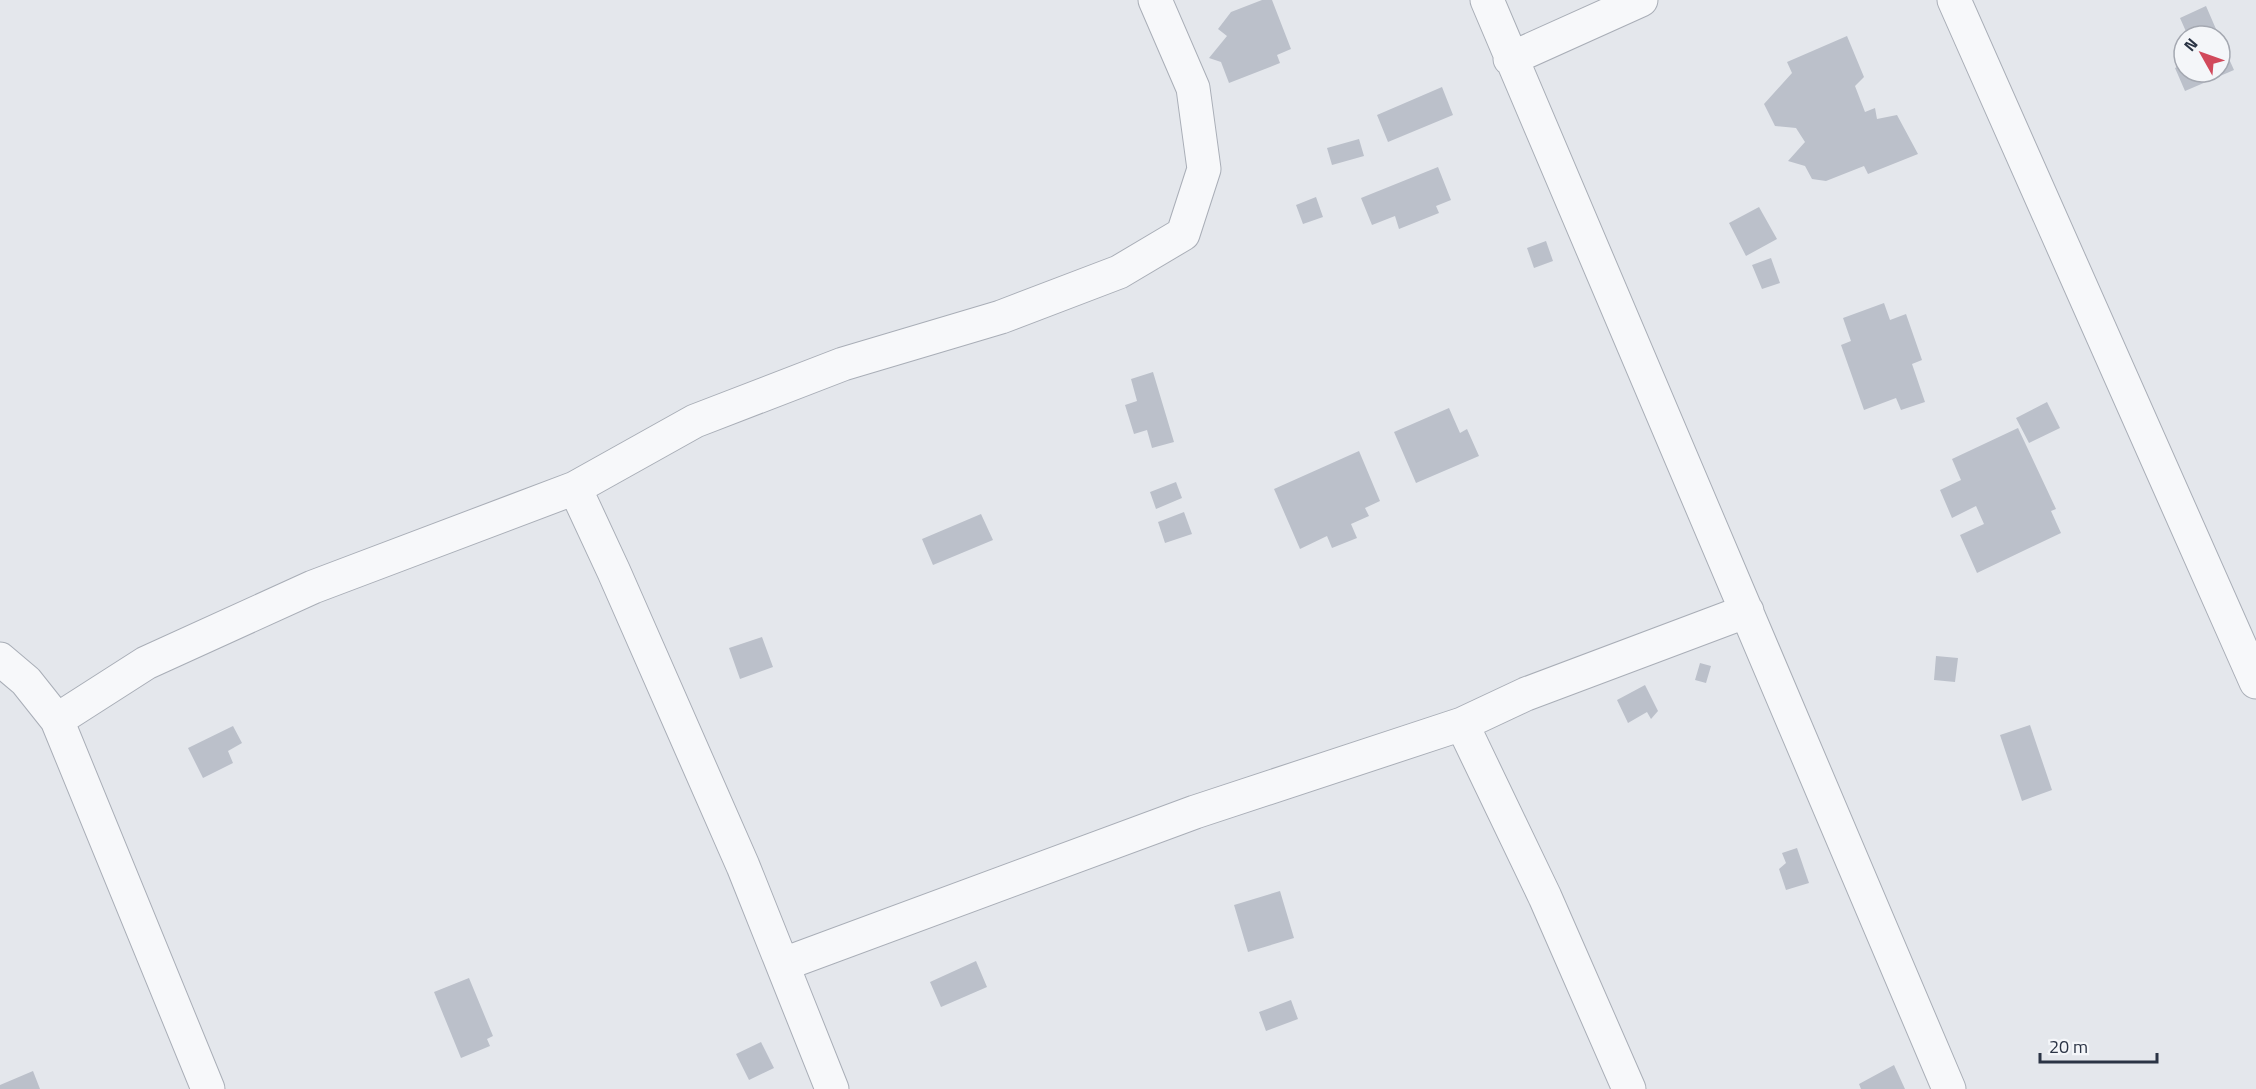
<svg xmlns="http://www.w3.org/2000/svg" width="2256" height="1089" font-family="'Titillium Web',sans-serif">
<rect width="100%" height="100%" fill="#e4e7ec"/>
<path fill="#bbc0ca" d="M1262,0H1272L1291,49L1277,55L1280,63L1229,83L1221,62L1209,58L1227,36L1218,29L1231,12Z
M2206,6L2219,36H2188L2180,18Z
M1847,36L1864,77L1855,86L1865,112L1875,108L1877,119L1897,115L1918,154L1868,174L1864,166L1826,181L1812,179L1805,166L1788,161L1805,142L1796,128L1775,126L1764,104L1792,73L1787,62Z
M2220,39L2234,70L2185,91L2175,68L2184,64V72H2220Z
M1442,87L1453,115L1388,142L1377,115Z
M1359,139L1364,156L1332,165L1327,148Z
M1438,167L1451,200L1436,206L1439,213L1399,229L1395,216L1372,225L1361,198Z
M1316,197L1323,217L1303,224L1296,205Z
M1759,207L1777,239L1746,256L1729,223Z
M1546,241L1553,261L1534,268L1527,248Z
M1771,258L1780,283L1762,289L1752,265Z
M1884,303L1890,320L1906,314L1922,360L1912,364L1925,402L1901,410L1896,398L1864,410L1841,345L1851,341L1843,318Z
M1153,372L1174,442L1152,448L1147,430L1134,434L1125,405L1137,401L1131,379Z
M2047,402L2060,428L2029,443L2016,418Z
M1449,408L1460,433L1467,429L1479,456L1416,483L1394,432Z
M2018,428L2056,509L2051,511L2061,533L1977,573L1960,535L1984,524L1976,506L1952,518L1940,490L1961,480L1952,459Z
M1359,451L1380,501L1365,508L1369,516L1351,524L1357,538L1332,548L1327,536L1300,549L1274,489Z
M1176,482L1182,498L1156,509L1150,492Z
M1184,512L1192,534L1165,543L1158,522Z
M981,514L993,540L933,565L922,539Z
M762,637L773,667L740,679L729,648Z
M1936,656L1958,658L1955,682L1934,680Z
M1700,663L1711,666L1706,683L1695,680Z
M1645,685L1658,711L1651,719L1647,712L1628,723L1617,700Z
M2030,725L2052,790L2022,801L2000,735Z
M233,726L242,743L228,751L233,763L203,778L188,748Z
M1797,848L1809,883L1786,890L1779,869L1786,863L1782,853Z
M1280,891L1294,938L1248,952L1234,905Z
M976,961L987,987L941,1007L930,982Z
M469,978L493,1036L487,1039L490,1046L461,1058L434,992Z
M1291,1000L1298,1019L1266,1031L1259,1012Z
M761,1042L774,1068L749,1080L736,1054Z
M1894,1065L1905,1089H1861L1859,1084Z
M33,1071L40,1089H0V1085Z"/>
<g fill="none" stroke-linecap="round" stroke-linejoin="round">
<defs>
<path id="minor" d="M1487,0L1949,1089
M1954,0L2256,682
M1510,59L1641,0
M575,488L614,572L743,866L832,1089
M0,659L26,681L57,720L208,1089
M57,720L146,663L313,587L575,488L695,421L843,364L1001,317L1119,272L1183,234L1204,169L1193,88L1155,0
M1462,724L1545,897L1629,1089
M784,964L1195,812L1462,724L1526,694L1747,611"/>
</defs>
<use href="#minor" stroke="#a9aeb7" stroke-width="35"/>
<use href="#minor" stroke="#f7f8fa" stroke-width="33"/>
</g>
<g transform="translate(2202 54) rotate(310)"><circle r="28" fill="#f4f6f9" stroke="#a4a8b1" stroke-width="1.5"/>
<path d="M0-4.5L10 22L0 15L-10 22Z" fill="#d1495b"/>
<text y="-9" font-size="16" font-weight="bold" text-anchor="middle" fill="#2b3445">N</text>
</g>
<path d="M2040 1053v9h117v-9" fill="none" stroke="#2b3445" stroke-width="3"/>
<text x="2049" y="1053" font-size="18" fill="#2b3445" stroke="#f4f6f9" stroke-width="4.5" paint-order="stroke">20 m</text>
</svg>
